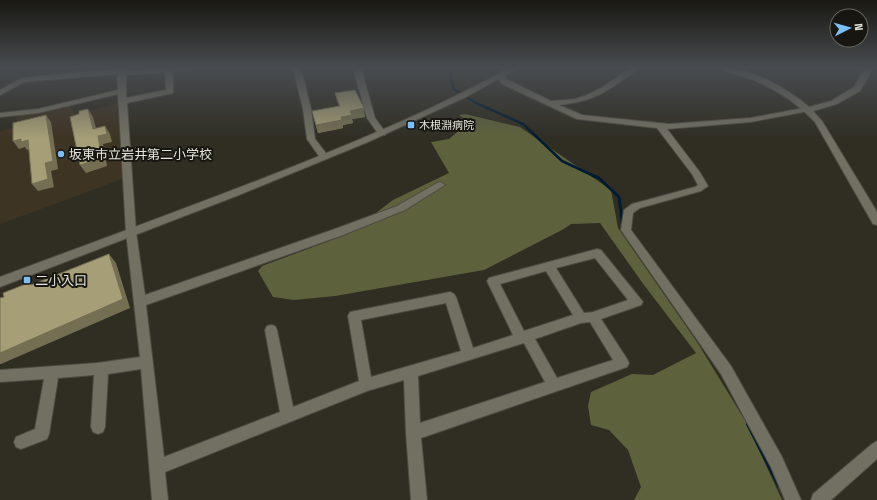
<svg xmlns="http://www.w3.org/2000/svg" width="877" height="500" font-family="'Space Grotesk','Noto Sans JP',sans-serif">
<rect width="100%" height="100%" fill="#302e23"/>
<path fill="#3e3424" d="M118,103L125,178L0,224V131L17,127L16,116L69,105L75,114Z"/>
<path fill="#5e623c" d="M465,114L520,127L611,190L618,228L697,342L746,422L782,500H634L641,487L628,450L609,430L591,425L588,406L591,392L632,374L653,375L696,353L644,285L600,223L571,224L562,230L484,270L335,296L294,300L273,297L258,271L262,266L348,234L393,200L449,173L431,142L449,139L469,122L459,115Z"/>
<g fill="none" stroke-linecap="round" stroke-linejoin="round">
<path stroke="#001c33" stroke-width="2.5" d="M451,68L450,76L454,89L476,103L523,124L562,161L594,176"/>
<path stroke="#001c33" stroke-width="3" d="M592,175L599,178L619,197L623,228"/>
<path stroke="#001c33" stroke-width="4" d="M748,424L779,485"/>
<defs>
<path id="minor" d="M121,68H129L128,71L161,68H194L190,70L173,71V93L127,103L136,232L145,295L335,229L397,206L437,183L440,182L445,185L405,210L343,235L146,305L164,457L280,412L265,330L267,326L271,325L275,326L277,330L293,407L359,381L348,316L350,312L450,292L454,294L456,297L473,348L513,335L487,281L489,278L597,249L601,250L643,302L641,305L601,319L627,359L629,363L627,367L421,438L427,500H411L406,433L404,380L367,391L165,472L168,500H152L141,369L108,374L105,427L103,432L98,434L93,432L91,427L94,375L58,378L49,434L47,439L21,449L16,447L14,442L16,437L35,429L44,379L0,382V370L97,363L140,357L126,232L118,94L38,113L0,117V113L38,109L118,90L117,77L119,74L24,82L0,95V90L22,78ZM165,72L166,90L126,98V75ZM595,258L628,300L593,312L584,313L556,268ZM546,271L573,315L524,331L500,284ZM446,303L461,351L371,377L361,320ZM590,322L613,360L557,378L535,339L581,323ZM524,343L545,382L420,423L418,376Z
M293,68H301L311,109L315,139L329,157L327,159H321L307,139L303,109Z
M353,68H361L375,118L386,133L385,135H379L367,118Z
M630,68H638C633,74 626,77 620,82C599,97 585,102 559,105L582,115L669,124L750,118L809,107L813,109L809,111L750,122L667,129L699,171L708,186L701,191L640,208L633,213L631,230L731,366L782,457L801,500H785L771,467L721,374L621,230L624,210L632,204L695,187L698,185L692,174L657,128L577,119L502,84L496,76L500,74H503L508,80L551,101L575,99L587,95L603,87Z
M865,68H873L860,91H854L853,89Z
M877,441V459L831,500H811L813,494L872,444Z"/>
<path id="tertiary" d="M509,68H518L468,96L368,142L239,195L0,287V277C99,240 199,204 297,165C369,136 441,106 509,68Z
M722,68C751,68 787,88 809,107L831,101L854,87H860V91L837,104L813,111L822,121L877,212V225L873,224L815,122C796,102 776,89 751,79C742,76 729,74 722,68Z"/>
</defs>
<use href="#minor" stroke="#4d4b42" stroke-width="2"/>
<use href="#tertiary" stroke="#4d4b42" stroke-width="2"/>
<use href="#minor" fill="#727063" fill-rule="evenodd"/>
<use href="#tertiary" fill="#727063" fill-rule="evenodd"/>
</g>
<path fill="#8e8865" d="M335,93L365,117L352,119L353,123L343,125V128L318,133L312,111L339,106L337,101Z"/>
<path fill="#746f53" d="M364,108L365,117L352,119L353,123L343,125V128L318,133L316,125L341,117L350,111Z
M88,109L93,117L98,136L105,126L110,134L112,142L103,144L107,166L86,173L80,165L93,129Z
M46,115L51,122L58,169L51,171L54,187L38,191L32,184L45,163Z
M21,139L28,140L34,148L27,150L25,147L19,149L13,141Z
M109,254L116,263L130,308L1,364H0V353Z"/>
<path fill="#a59e76" stroke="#746f53" d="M355,90L364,108L350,111L352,115L341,117L342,120L316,125L312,111L340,106L335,93Z
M88,109L93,129L105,126L107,134L98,136L102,158L80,165L70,117L79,114V111Z
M46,115L53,161L45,163L48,179L32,184L28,140L21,142V139L13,141V123Z
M109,254L123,299L0,353V298L4,297L3,293L31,282V285Z"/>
<linearGradient id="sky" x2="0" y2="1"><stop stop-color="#1a1913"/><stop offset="0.49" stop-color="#484c50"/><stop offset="1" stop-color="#484c50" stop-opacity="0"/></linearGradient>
<rect width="877" height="138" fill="url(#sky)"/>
<g fill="#7abff8" stroke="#171611" stroke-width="1.5">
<rect x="407" y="121" width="8" height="8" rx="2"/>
<circle cx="61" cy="154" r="4"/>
<rect x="23" y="276" width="8" height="8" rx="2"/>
</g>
<g text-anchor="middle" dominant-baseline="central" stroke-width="4" stroke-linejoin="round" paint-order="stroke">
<g font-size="11" fill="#e4e3db" stroke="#171611" text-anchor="start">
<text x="419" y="125">木根淵病院</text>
</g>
<g font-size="13" fill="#e4e3db" stroke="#171611" text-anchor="start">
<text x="69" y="154">坂東市立岩井第二小学校</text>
<text x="35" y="280">二小入口</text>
</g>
</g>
<g transform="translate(849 28) rotate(84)"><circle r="19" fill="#171611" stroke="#696862"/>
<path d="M0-3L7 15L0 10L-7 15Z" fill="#7abff8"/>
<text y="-6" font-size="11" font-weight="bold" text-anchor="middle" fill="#e4e3db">N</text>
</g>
</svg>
